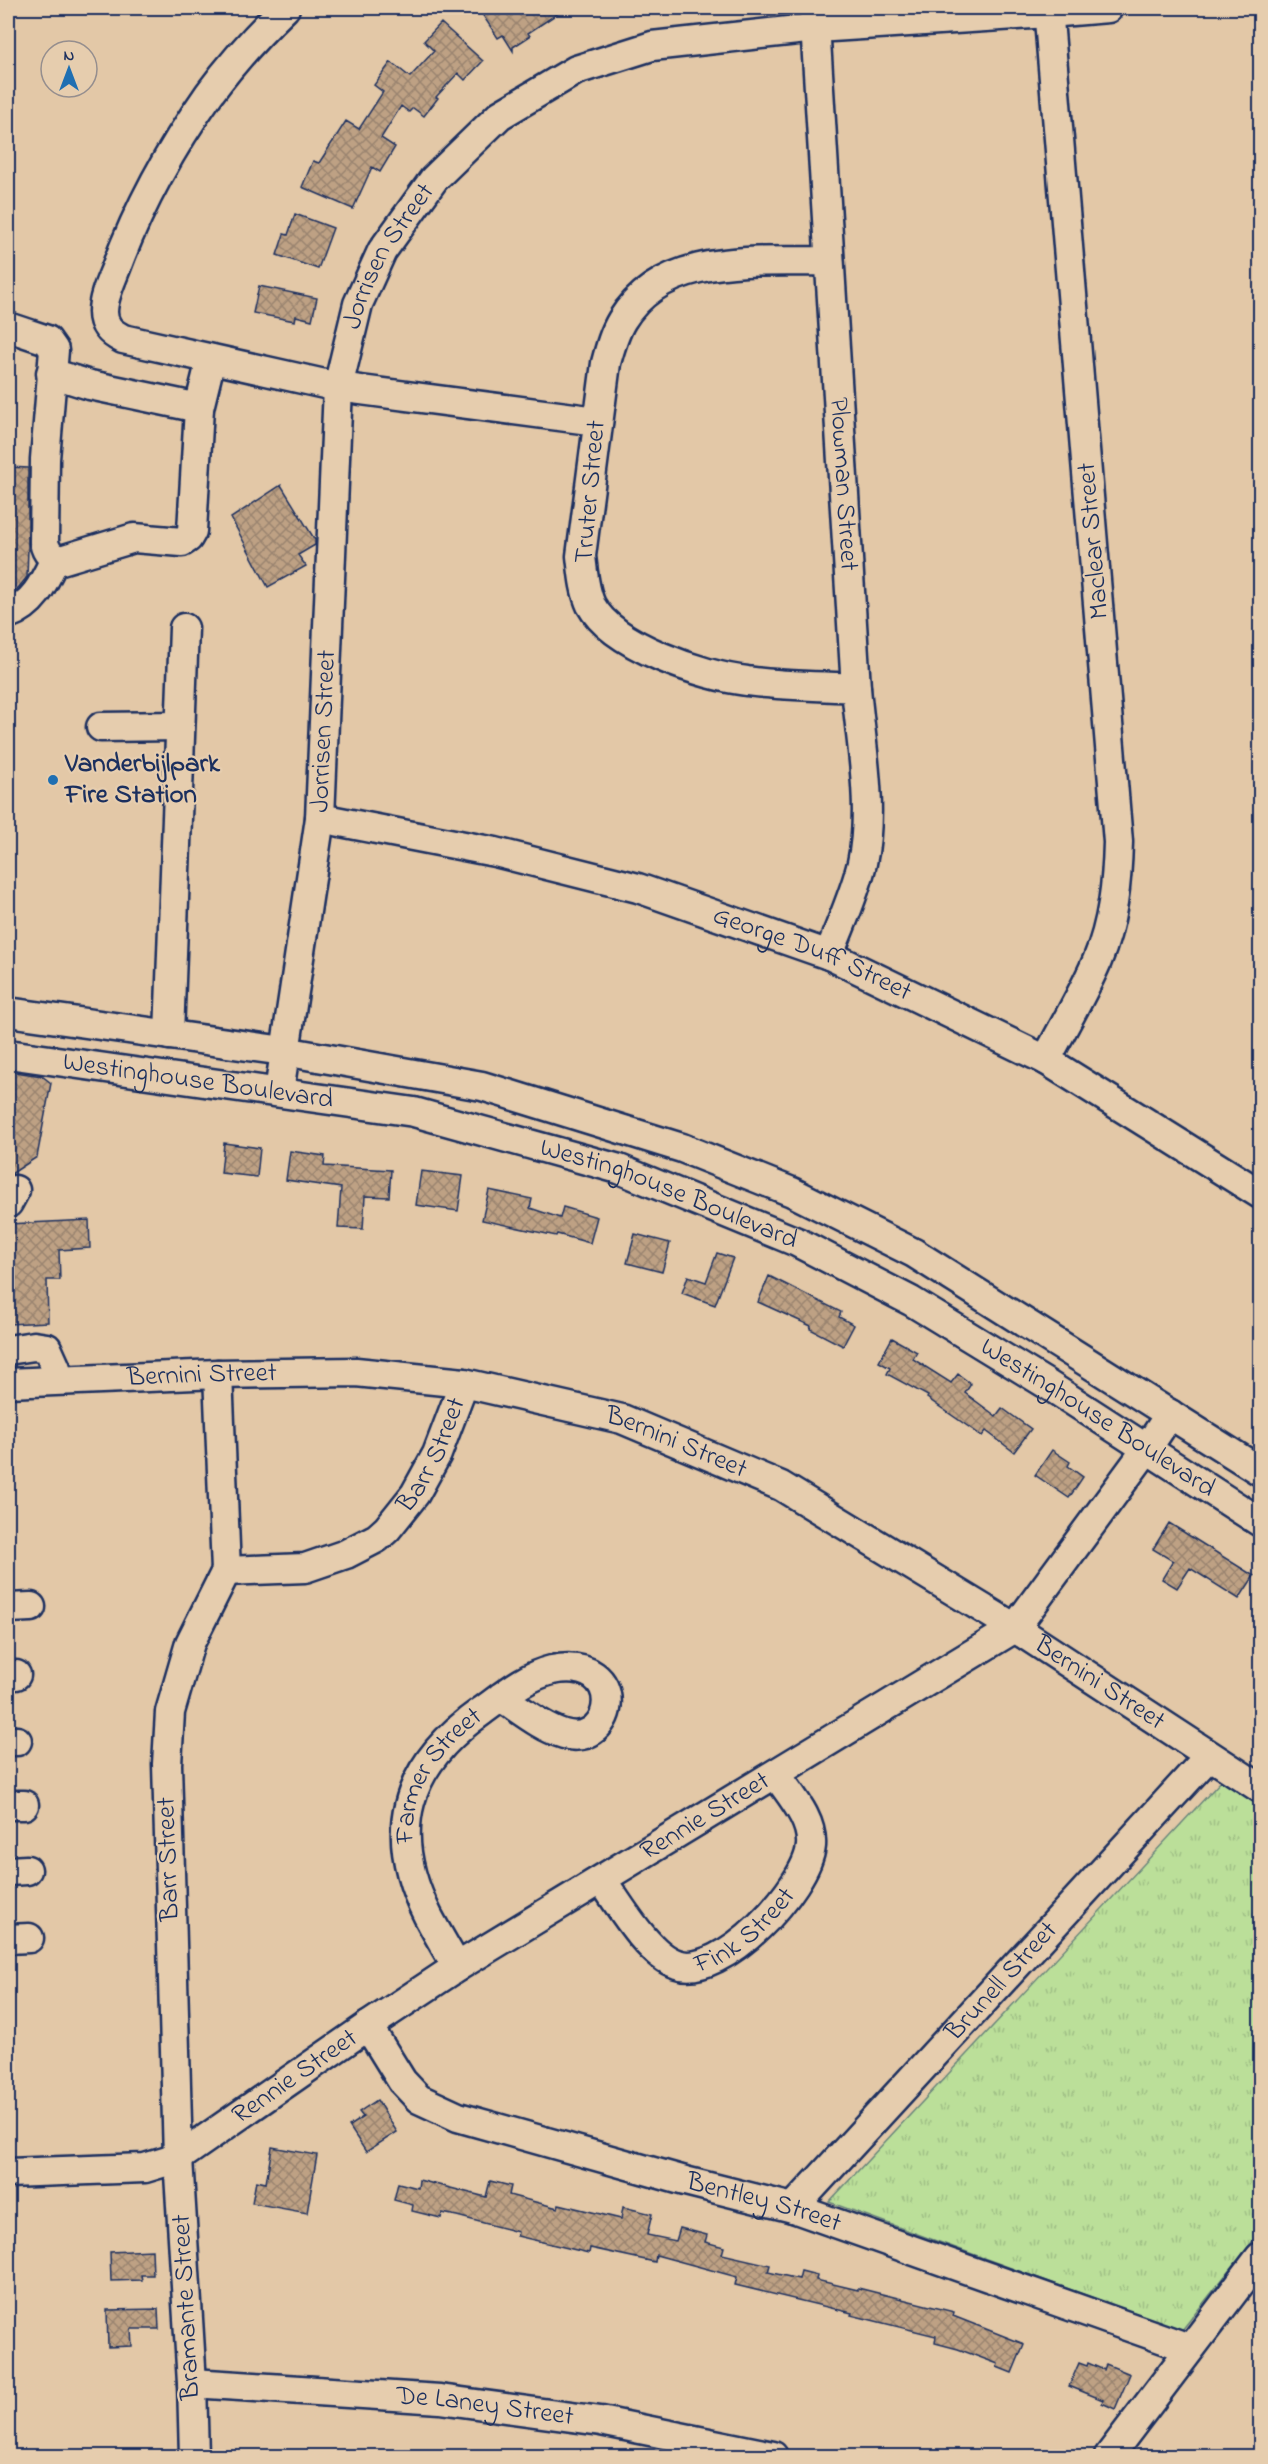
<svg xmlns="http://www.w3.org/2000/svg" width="1268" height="2464" font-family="'Indie Flower',sans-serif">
<defs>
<pattern id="park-tufts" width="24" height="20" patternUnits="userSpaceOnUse" patternTransform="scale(1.5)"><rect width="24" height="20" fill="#bbdf99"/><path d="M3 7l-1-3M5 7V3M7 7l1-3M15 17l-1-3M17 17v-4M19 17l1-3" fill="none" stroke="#a0c086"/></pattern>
<pattern id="building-cross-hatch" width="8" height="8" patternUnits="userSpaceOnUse" patternTransform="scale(1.5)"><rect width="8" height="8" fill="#bea184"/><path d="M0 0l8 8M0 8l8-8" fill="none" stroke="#9a846f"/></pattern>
</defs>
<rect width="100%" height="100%" fill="#e3c8a7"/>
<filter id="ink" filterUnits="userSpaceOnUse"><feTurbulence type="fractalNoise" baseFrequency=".0167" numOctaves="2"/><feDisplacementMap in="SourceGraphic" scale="12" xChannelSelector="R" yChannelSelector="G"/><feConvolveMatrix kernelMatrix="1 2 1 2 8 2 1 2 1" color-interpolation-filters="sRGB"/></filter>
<g filter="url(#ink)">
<path fill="url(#park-tufts)" stroke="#6b877c" stroke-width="1.5" d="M1223,1779L1260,1804V2232L1182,2330L829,2202Z"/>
<path fill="url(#building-cross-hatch)" stroke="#1b2f5e" stroke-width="1.5" d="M478,8H566L528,33L530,36L513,47V51L503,35L498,38Z
M441,23L483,61L465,80L458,73L436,97L438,98L424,116L413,108L409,112L401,106L381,138L395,147L380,172L372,167L353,209L302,187L313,161L319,163L346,121L359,129L383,92L374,85L391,62L410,77L434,51L424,41Z
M295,214L333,228L318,269L277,255L284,234L288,235Z
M259,286L317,298L312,320L296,316L295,321L253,313Z
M8,467L28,468V548L27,577L19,587L8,596Z
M281,485L315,540V545L298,555L306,566L268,587L231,518Z
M8,1071L42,1076L51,1083L37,1157L8,1176Z
M224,1143L260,1148L257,1177L221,1173Z
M290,1151L325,1156L324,1166L391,1170L389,1197L365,1196L363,1229L338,1228L341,1188L286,1180Z
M421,1171L463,1176L458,1211L416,1205Z
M489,1190L532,1199L530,1208L560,1218L563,1207L597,1217L590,1243L557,1234L556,1236L482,1220Z
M89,1220L90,1248L59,1250L60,1280H47L48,1322L8,1324V1224Z
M635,1234L670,1243L662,1272L627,1263Z
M717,1253L733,1258L715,1305L682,1293L688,1276L706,1282Z
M769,1276L841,1312L839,1317L854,1325L843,1346L810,1329L811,1326L758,1302Z
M892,1338L917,1352L913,1359L951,1383L958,1374L971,1384L965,1393L996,1416L1002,1408L1031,1429L1014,1452L986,1431L982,1436L927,1398L928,1396L887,1374L890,1368L879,1362Z
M1052,1450L1070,1462L1068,1466L1083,1477L1069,1498L1035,1475Z
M1169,1523L1254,1576L1239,1599L1190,1568L1177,1588L1162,1579L1173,1561L1153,1549Z
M377,2100L397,2132L366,2152L349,2126L363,2117L359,2112Z
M272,2147L317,2155L307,2213L252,2203L256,2181L266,2183Z
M419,2180L486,2197L490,2181L511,2186L509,2195L558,2208L559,2204L621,2219L623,2207L652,2214L647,2235L676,2241L680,2228L707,2235L705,2242L724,2247L722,2254L770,2265L768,2272L799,2279L801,2271L817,2275L816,2280L858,2290V2288L954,2312L953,2316L1024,2344L1012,2373L997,2367L998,2364L958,2349L935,2343L936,2336L851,2315L852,2313L735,2285L737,2277L656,2255L655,2262L590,2248L589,2253L517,2236L518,2232L457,2216L442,2213L441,2218L412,2211L413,2205L394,2200L398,2183L418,2188Z
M152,2250L153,2275H141L142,2280L111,2281L110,2252Z
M158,2309L159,2329H131L132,2346L108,2347L107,2310Z
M1079,2363L1087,2366L1088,2363L1104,2370L1106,2364L1130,2374L1115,2409L1102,2403L1103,2400L1069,2386Z"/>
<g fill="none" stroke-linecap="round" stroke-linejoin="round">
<defs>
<g id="minor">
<path d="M285,8C258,34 231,64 209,94C171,148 139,206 116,268C111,281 103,297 103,312C103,326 111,333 123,339L338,387L597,421"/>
<path id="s1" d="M814,8L856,688C861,745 874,807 862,863C855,894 840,925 829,955"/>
<path d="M829,261C758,263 665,250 622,320C614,333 610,348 606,363L581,556C583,572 584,590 591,605C613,646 703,676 747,681C783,686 820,686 856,688"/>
<path d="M8,327L47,340L54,350L45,459L44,542C46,552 51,558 61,560L134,538L182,542L188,538L192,531L199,408L211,359"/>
<path d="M51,373L90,385L199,408"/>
<path d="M8,614C34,605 44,582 55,559"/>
<path d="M101,727L179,726"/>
<path id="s2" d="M320,818L495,852L638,888L829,955L1046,1060L1260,1194"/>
<path d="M8,1012L284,1051L482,1086L682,1148L792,1192L914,1253L1260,1471"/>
<path d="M169,1035L184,628"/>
<path id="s3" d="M8,1054L414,1112L619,1169L797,1242L911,1301L1045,1383L1260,1522"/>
<path d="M1046,1060C1063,1027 1083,994 1097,961C1113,923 1117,882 1118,842L1048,8"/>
<path id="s4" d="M279,1092L320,818L338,387L358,304L382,251L434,179L500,115L576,70L652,46L816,28L1049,13L1108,8"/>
<path d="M8,1203L15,1190"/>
<path d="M8,1350L34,1346L47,1348L56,1368V1380"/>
<path id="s5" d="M8,1383L218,1374L356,1372L464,1383L622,1419L781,1486L1015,1628L1260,1788"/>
<path id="s6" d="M226,1571L305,1568L346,1554L377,1538L387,1529L415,1494L437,1454L464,1383"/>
<path d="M8,1608L31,1607"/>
<path d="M8,1675H16"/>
<path d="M8,1741H17"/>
<path d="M8,1805H24"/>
<path d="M8,1871L27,1870"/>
<path id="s7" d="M602,1880C619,1904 648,1955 677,1964C721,1980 807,1887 811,1846C813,1819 790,1795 776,1774"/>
<path d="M8,1939L29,1938"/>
<path id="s8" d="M457,1967C447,1950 437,1933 428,1916C385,1831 405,1765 482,1711C503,1696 526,1676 552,1670C630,1655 616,1749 564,1734C541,1727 521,1710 501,1697"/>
<path id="s9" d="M368,2026L402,2081L419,2099L458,2117L685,2181L793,2208L1189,2348"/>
<path id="s10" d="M8,2173L145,2168L178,2158L368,2026L457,1967L1015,1628L1146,1450L1170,1414"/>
<path id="s11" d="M793,2208L1209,1756"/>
<path id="s12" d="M192,2383L440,2399L601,2421L773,2456"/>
<path d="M194,2456L192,2383L178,2158L167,1764L170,1712L190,1643L226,1571L218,1374"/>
<path d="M1109,2456L1260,2257"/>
</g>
</defs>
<use href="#minor" stroke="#1b2f5e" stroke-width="33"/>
<use href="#minor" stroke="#e6cdae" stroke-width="28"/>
</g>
</g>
<circle fill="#1f6fb2" stroke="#e6cdae" stroke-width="2" cx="53" cy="780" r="6"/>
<g text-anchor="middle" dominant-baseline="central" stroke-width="4.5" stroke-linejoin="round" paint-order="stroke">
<g font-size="27" fill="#1b2f5e" stroke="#e6cdae">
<text stroke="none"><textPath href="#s4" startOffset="850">Jorrisen Street</textPath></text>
<text stroke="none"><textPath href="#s1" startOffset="477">Plowman Street</textPath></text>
<text transform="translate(591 492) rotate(-85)">Truter Street</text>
<text transform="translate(1094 541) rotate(-95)">Maclear Street</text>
<text stroke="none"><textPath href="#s4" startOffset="364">Jorrisen Street</textPath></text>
<text stroke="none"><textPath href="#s2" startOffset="512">George Duff Street</textPath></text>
<text stroke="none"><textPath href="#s3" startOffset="192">Westinghouse Boulevard</textPath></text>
<text stroke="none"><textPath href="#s3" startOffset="678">Westinghouse Boulevard</textPath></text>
<text stroke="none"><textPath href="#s5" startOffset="194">Bernini Street</textPath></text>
<text stroke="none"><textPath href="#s3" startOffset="1164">Westinghouse Boulevard</textPath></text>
<text stroke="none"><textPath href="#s5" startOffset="678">Bernini Street</textPath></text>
<text stroke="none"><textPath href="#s6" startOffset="258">Barr Street</textPath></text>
<text stroke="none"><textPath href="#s5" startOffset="1166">Bernini Street</textPath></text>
<text stroke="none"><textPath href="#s8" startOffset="213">Farmer Street</textPath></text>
<text stroke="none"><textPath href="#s10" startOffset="800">Rennie Street</textPath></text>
<text transform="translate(169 1859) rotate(-92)">Barr Street</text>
<text stroke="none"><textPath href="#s7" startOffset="194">Fink Street</textPath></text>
<text stroke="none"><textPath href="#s11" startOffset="308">Brunell Street</textPath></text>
<text stroke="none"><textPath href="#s10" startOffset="314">Rennie Street</textPath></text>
<text stroke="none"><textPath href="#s9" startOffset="450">Bentley Street</textPath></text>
<text transform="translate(187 2307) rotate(-93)">Bramante Street</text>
<text stroke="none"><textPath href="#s12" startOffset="294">De Laney Street</textPath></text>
</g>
<g font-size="27" font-weight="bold" fill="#1b2f5e" stroke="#e6cdae" text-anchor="start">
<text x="65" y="764">Vanderbijlpark<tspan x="65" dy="31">Fire Station</tspan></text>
</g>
</g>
<rect width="1268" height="2464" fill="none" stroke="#e6cdae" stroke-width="30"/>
<rect x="15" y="15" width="1238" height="2434" fill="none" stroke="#1b2f5e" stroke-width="2" filter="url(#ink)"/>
<g transform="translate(69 69)"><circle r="28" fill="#e6cdae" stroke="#958e8e" stroke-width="1.5"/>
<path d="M0-4.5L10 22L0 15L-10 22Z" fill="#1f6fb2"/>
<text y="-9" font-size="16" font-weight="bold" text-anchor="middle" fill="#1b2f5e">N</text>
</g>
</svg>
